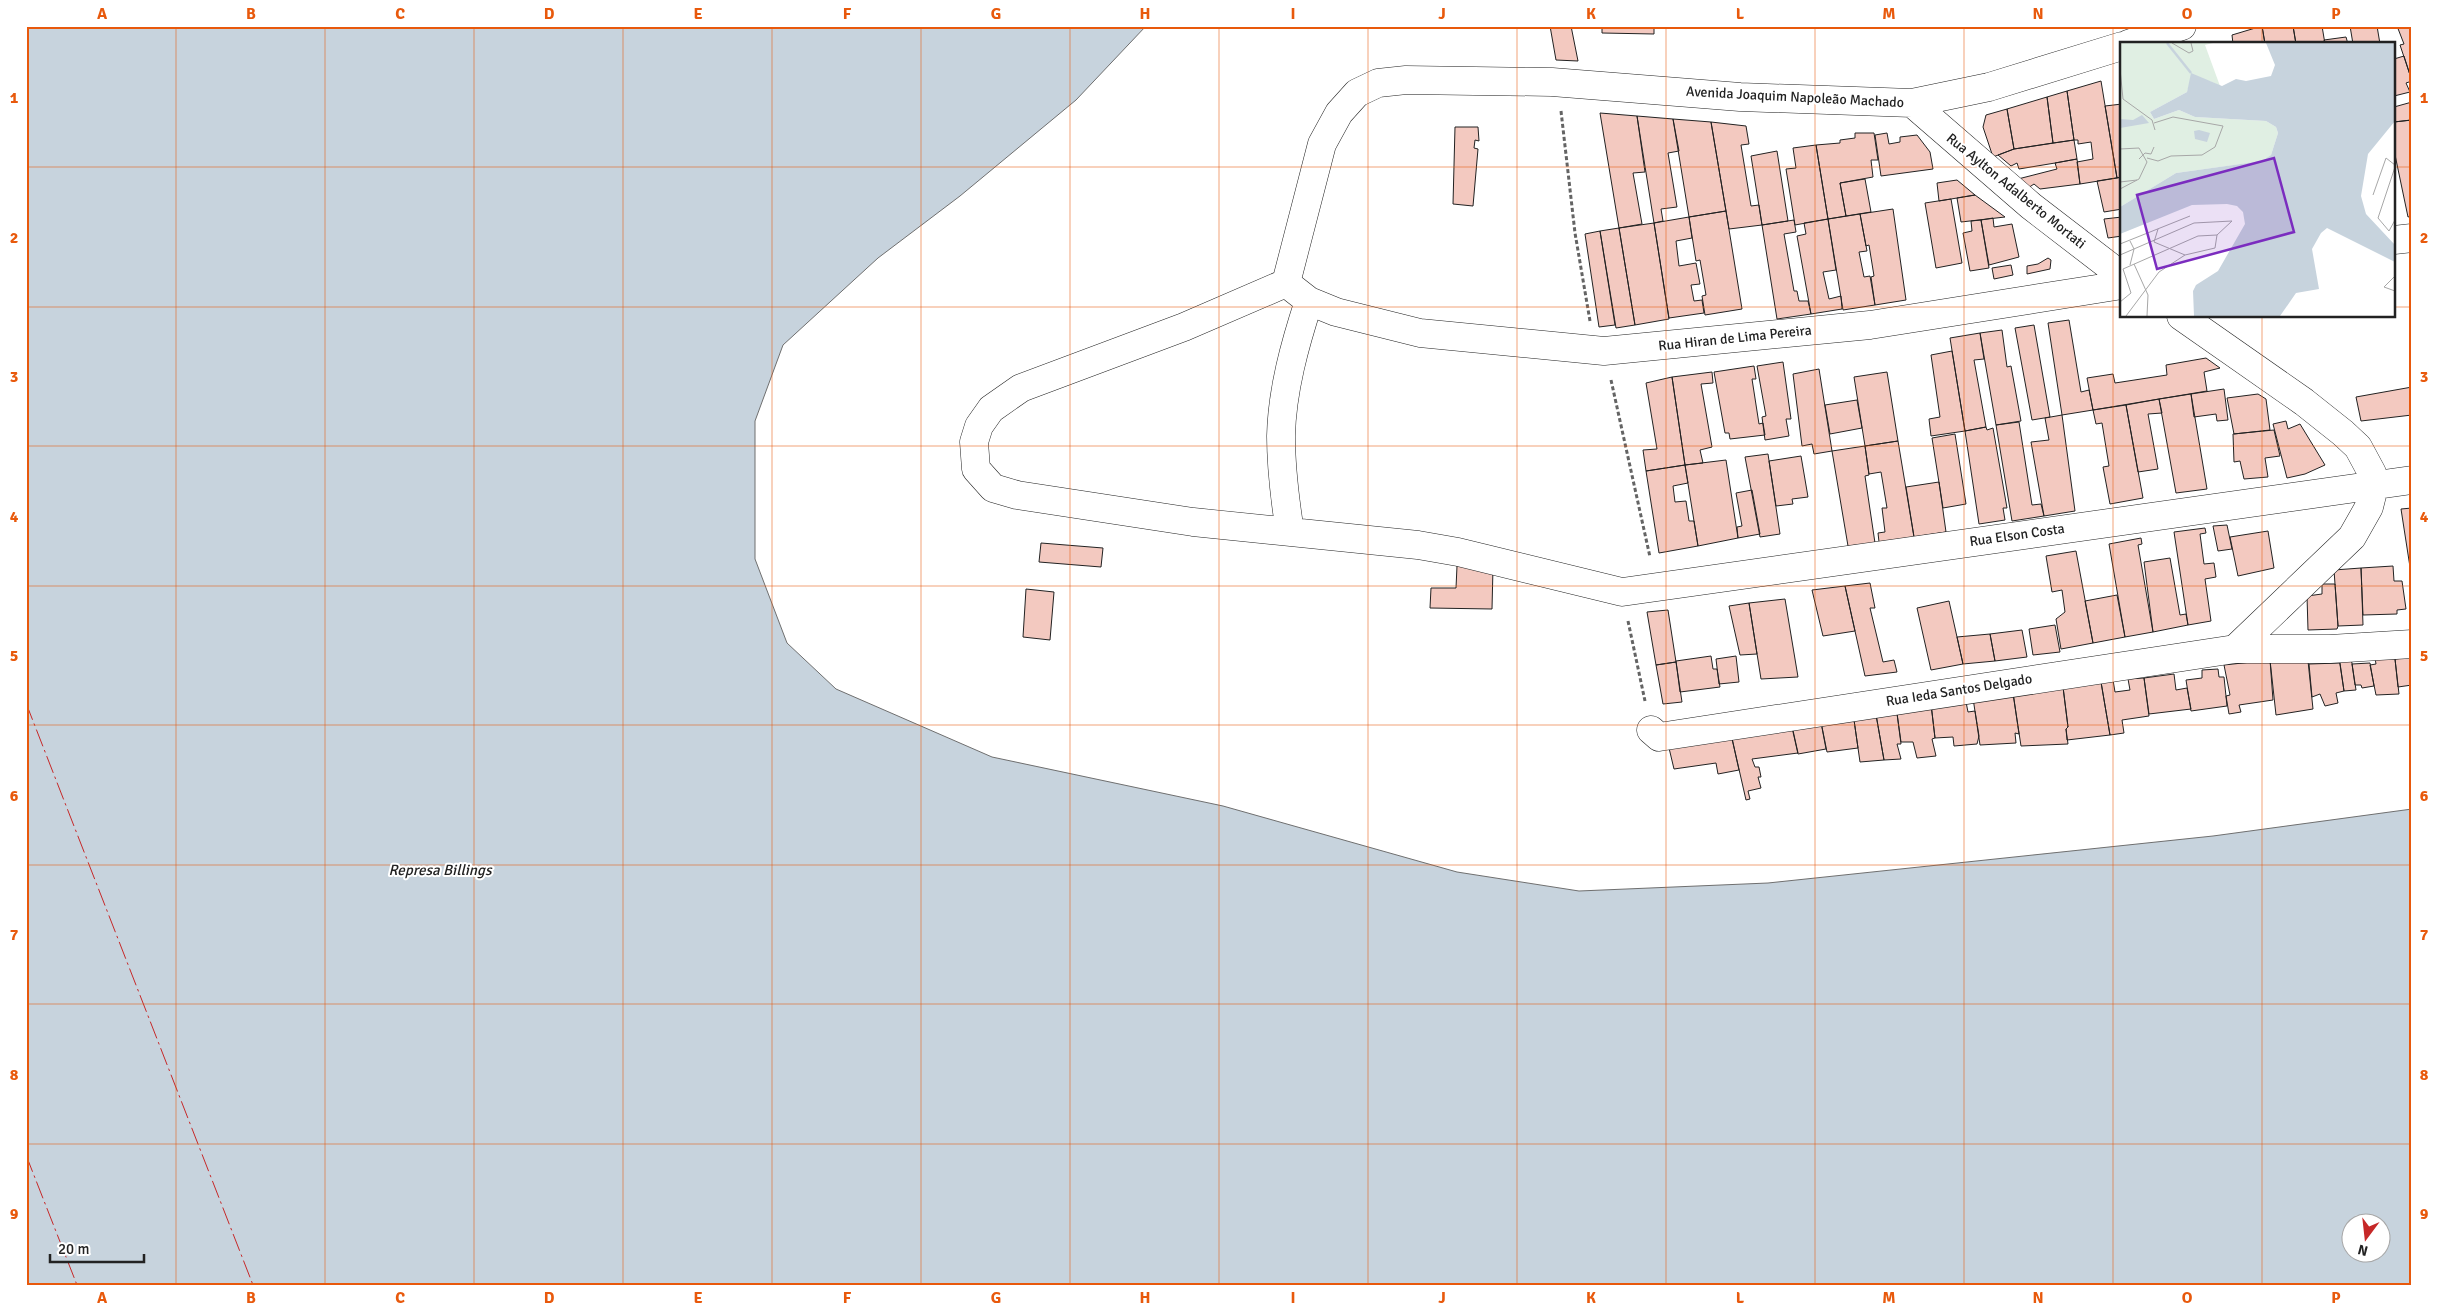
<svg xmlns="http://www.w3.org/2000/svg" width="2438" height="1311" font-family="Signika,sans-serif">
<rect width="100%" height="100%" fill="#fff"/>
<path fill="#c7d3dd" stroke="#6f6f6f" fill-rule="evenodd" d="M26,26H1146L1076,100L960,196L878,258L783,345L755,421V559L787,643L836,689L992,757L1223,806L1457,872L1579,891L1768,883L2213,836L2412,809V1285H26ZM2350,1224H2380V1254H2350Z"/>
<path fill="#f3c9c0" stroke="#222" d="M1550,26H1571L1578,61L1556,60Z
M1602,26H1654V34L1602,33Z
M2262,26L2265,44H2233L2232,35Z
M2262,26H2293L2296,44H2265Z
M2293,26H2322L2325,44H2296Z
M2350,26H2377L2380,44H2353Z
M2397,26H2412V81L2400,45L2404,44Z
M2346,37L2348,44H2325L2324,40Z
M2404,56L2412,81L2406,83L2410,92L2394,96V59Z
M2101,81L2117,178L2080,184L2077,162L2093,159L2091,142L2078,144V140H2074L2067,91Z
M2067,91L2074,140L2053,143L2047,97Z
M2047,97L2053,143L2014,149L2007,109Z
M2412,102V120L2394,122V107Z
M2122,104V177L2117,178L2105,106Z
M2007,109L2014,149L1993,157L1983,127L1986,115Z
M1600,113L1637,116L1645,172L1633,173L1642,224L1619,228Z
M1637,116L1673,119L1679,151L1668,153L1677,207L1661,209L1663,221L1654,223Z
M1673,119L1711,122L1726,211L1689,217Z
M2411,120L2412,216L2408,217L2394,150V122Z
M1711,122L1746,126L1749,144L1741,145L1751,206L1759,205L1762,225L1729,229Z
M1455,127H1478L1479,141L1475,140L1474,148L1478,149L1473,206L1453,204Z
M1855,133H1874L1878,160H1871L1873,177L1840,183L1846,216L1828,219L1816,145L1840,143V140L1855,138Z
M1887,133L1889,144L1900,142V137L1917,135L1930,152L1933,169L1881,176L1875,135Z
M2074,140L2077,159L2055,163L2019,169L2017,163L2011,166L1998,155L2014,149Z
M1816,145L1828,219L1795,225L1786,169L1796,168L1793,148Z
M1777,151L1788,221L1762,225L1751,156Z
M2077,159L2080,184L2040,189L2034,184L2028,188L2018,179L2057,169L2055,163Z
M2122,177V209L2104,212L2097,181Z
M1865,179L1871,212L1846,216L1840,183Z
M1957,180L1975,195L1939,201L1937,183Z
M1975,195L2005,217L1961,222L1957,198Z
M1951,199L1962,263L1936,268L1925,203Z
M1893,209L1906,300L1875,305L1871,277L1874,276L1869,245L1866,246L1860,214Z
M1726,211L1742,309L1705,315L1702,296L1706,295L1700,260L1696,261L1689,217Z
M1860,214L1867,251L1859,252L1864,277L1870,276L1875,305L1843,310L1828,219Z
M1689,217L1692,238L1676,241L1679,266L1696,263L1700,284L1691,285L1694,301L1702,300L1704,313L1669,318L1654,223Z
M2122,217V236L2108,238L2104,219Z
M1993,218L1994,227L2012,224L2019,257L1989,265L1981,220Z
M1828,219L1836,270L1823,272L1829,299L1841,296L1842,309L1811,314L1797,236L1806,234L1804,223Z
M1794,220L1796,232L1784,234L1794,291H1797L1799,301H1808L1811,314L1777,319L1762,225Z
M1981,220L1989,268L1970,271L1963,233L1972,231L1971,221Z
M1654,223L1669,319L1635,325L1619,228Z
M1619,228L1635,325L1616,328L1600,231Z
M1600,231L1615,325L1599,327L1585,234Z
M2048,258L2051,260L2050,269L2027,274V266L2038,264Z
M2011,265L2013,275L1994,279L1992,268Z
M2069,320L2081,392L2089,390L2093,410L2062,415L2048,323Z
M2034,325L2050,417L2032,420L2015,328Z
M2002,330L2007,367L2011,366L2021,421L1996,425L1980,333Z
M1980,333L1984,359L1974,360L1986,427L1965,431L1950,338Z
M1952,351L1965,431L1931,436L1929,419L1940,417L1931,355Z
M2206,358L2220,368L2204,372L2207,391L2093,410L2087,378L2113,374L2115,383L2167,375L2166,365Z
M1783,362L1791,419H1786L1789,436L1765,440L1762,417L1766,416L1757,366Z
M1754,366L1756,379H1752L1759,424L1763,423L1765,435L1730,439L1729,433H1725L1714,372Z
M1819,369L1832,451L1814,454L1812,444L1802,446L1793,374Z
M1712,372L1713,383L1701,384L1712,447L1700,450L1703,463L1685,465L1672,377Z
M1887,372L1898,441L1865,446L1854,377Z
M1672,377L1685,465L1646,471L1643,450L1657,449L1646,383Z
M2412,387V415L2361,421L2356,397Z
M2224,389L2228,420L2217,421L2216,414L2194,417L2191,394Z
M2191,394L2207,489L2176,493L2159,399Z
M2258,394L2266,399L2270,430L2234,434L2227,398Z
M2159,399L2162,413L2148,414L2158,469L2138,472L2126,405Z
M1857,400L1862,428L1830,434L1825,405Z
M2126,405L2143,498L2110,504L2103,467L2109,466L2102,423L2096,424L2093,410Z
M2062,415L2075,511L2044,516L2031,442L2049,440L2045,418Z
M2286,421L2288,429L2300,424L2325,465L2305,474L2287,478L2273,424Z
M2019,422L2032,505L2041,504L2044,516L2012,521L1996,425Z
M1986,427L1987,430L1993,428L2007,508H2003L2005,520L1979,524L1965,431Z
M2274,430L2280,456L2265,458L2268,477L2244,479L2240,461L2234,462L2233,434Z
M1955,434L1966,504L1943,508L1932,438Z
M1898,441L1914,537L1879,542L1878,533L1885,532L1882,508H1887L1881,472L1869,474L1865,446Z
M1865,446L1869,475L1865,476L1875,543L1848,546L1832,451Z
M1768,454L1780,534L1760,537L1745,457Z
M1801,456L1808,497L1792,499L1793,504L1776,506L1769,461Z
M1726,460L1738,538L1698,546L1685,465Z
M1685,465L1688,483L1673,486L1675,502L1686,501L1689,521H1694L1698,546L1659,553L1646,471Z
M1939,482L1946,532L1914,537L1906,487Z
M1752,490L1760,534L1738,538L1737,527L1742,526L1736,493Z
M2412,508V580L2401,509Z
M2227,525L2232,549L2218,551L2213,526Z
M2205,528L2206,533L2200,534L2204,564L2214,563L2216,577L2205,579L2211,621L2188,625L2174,532Z
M2268,531L2274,568L2238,576L2230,537Z
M2141,538L2142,544L2138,545L2153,632L2125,637L2109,544Z
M1041,543L1103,548L1101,567L1039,562Z
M2076,551L2093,643L2061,649L2056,619L2065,612L2062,590L2052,592L2046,556Z
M2170,558L2180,615L2186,614L2188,625L2153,632L2144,562Z
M1457,566L1493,567L1492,609L1430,608L1431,588H1456Z
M2393,566L2394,581H2402L2406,609L2397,610V614L2363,615L2361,568Z
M2361,568L2363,625L2338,626L2334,570Z
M1870,583L1875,608H1870L1883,662L1894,660L1897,672L1865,676L1845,586Z
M2322,584H2335L2338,626L2337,629L2308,630L2307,596L2322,594Z
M1845,586L1855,631L1823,636L1812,590Z
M1026,589L1054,592L1050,640L1023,637Z
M2117,595L2125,637L2093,643L2085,601Z
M1785,599L1798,677L1761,679L1749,603Z
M1949,601L1963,664L1931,670L1917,608Z
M1749,603L1757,654L1740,655L1729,606Z
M1668,610L1676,662L1656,665L1647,612Z
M2055,625L2060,652L2033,655L2029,629Z
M2022,630L2027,657L1995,661L1990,634Z
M1990,634L1995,661L1963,664L1957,637Z
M1711,656L1713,669H1717L1720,687L1680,692L1676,661Z
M1736,656L1739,682L1719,684L1716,659Z
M2351,657L2356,690L2344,691L2339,658Z
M2412,657V685L2398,687L2395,659Z
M2375,658L2395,659L2399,694L2376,695L2370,665L2376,664Z
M2270,660L2273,700L2239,705L2241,712L2229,714L2226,696L2230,695L2224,665Z
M2270,660L2308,661L2313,709L2276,715Z
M1676,662L1682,702L1663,704L1656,665Z
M2340,663L2344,691L2336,693L2338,703L2325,706L2320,694L2312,697L2309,664Z
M2370,663L2374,686L2362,688L2361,685H2355L2352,664Z
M2218,669L2219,677H2224L2227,706L2191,711L2186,680L2202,678V670Z
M2174,674L2176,690L2187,688L2191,709L2149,714L2144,678Z
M2144,678L2149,716L2122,720L2124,733L2110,735L2101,682L2113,680L2115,692L2130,690L2128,679Z
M2101,682L2110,735L2067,740L2066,729L2068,727L2063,687Z
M2063,687L2068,727L2066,729L2068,744L2021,746L2013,693Z
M2013,693L2019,734L2015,733L2016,743L1980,745L1973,698Z
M1966,702L1968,712L1975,711L1979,736L1977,744L1954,746L1953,737L1935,738L1931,704Z
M1931,704L1935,738L1932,739L1936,756L1917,758L1913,742H1901L1896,706Z
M1896,706L1901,744H1897L1901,759L1884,760L1875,709Z
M1875,709L1884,760L1860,762L1853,713Z
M1853,713L1858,748L1827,752L1820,717Z
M1820,717L1826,749L1798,754L1791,723Z
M1792,726L1798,753L1752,759L1755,767H1759L1761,777H1758L1761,788L1748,791L1750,799L1746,800L1731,734Z
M1731,734L1739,770L1718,774L1716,763L1674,769L1669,748Z"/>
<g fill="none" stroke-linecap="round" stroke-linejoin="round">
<defs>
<path id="minor" d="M2128,44L2182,26
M2122,46L1989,87L1912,103L1740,97L1552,82L1406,80L1378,83L1357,93L1339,113L1322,144L1286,283L1184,327L1021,388L991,409L979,426L974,442L976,469L993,488L1017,495L1193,522L1418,545L1458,552L1622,592L2412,480
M1912,103L2031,206L2122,276
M2394,240L2412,238
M1286,283L1309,301L1336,312L1420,333L1604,351L1870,325L2122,285
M2181,316L2304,402L2343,433L2358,447L2372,473L2374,487L2369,507L2352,537L2235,649
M1290,532C1285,500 1281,468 1281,436C1282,390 1295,344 1309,301
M1651,730L1659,737L2235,649H2330L2412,644"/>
</defs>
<use href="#minor" stroke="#222" stroke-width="29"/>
<path stroke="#646464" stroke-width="3" stroke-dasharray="4 2.5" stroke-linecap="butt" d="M1561,111L1575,233L1590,321
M1611,380L1650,557
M1628,621L1645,701"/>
<use href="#minor" stroke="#fff" stroke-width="28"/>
<path stroke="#c62828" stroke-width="1" stroke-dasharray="18 4 2.5 4" stroke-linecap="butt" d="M26,703L253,1285
M26,1155L77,1285"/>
</g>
<path fill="none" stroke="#e8590c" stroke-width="1" stroke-opacity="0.55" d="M176,26V1285M325,26V1285M474,26V1285M623,26V1285M772,26V1285M921,26V1285M1070,26V1285M1219,26V1285M1368,26V1285M1517,26V1285M1666,26V1285M1815,26V1285M1964,26V1285M2113,26V1285M2262,26V44M26,167H2122M2394,167H2412M26,307H2122M2394,307H2412M2262,316V1285M26,446H2412M26,586H2412M26,725H2412M26,865H2412M26,1004H2412M26,1144H2412"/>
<g text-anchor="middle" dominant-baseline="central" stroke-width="4" stroke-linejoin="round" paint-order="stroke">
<g font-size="14" fill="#222" stroke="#fff">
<text transform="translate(1795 97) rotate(3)">Avenida Joaquim Napoleão Machado</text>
<text transform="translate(2016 191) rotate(39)">Rua Aylton Adalberto Mortati</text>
<text transform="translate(1735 338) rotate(-6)">Rua Hiran de Lima Pereira</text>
<text transform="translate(2017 535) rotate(-8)">Rua Elson Costa</text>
<text transform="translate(1959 690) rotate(-9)">Rua Ieda Santos Delgado</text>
</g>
<g font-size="15" font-style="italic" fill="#222" stroke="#fff">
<text x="440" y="870">Represa Billings</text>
</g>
</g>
<g transform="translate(2120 42)">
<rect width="275" height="275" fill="#fff"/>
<path d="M0,1H93L85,3L100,44L90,39L69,43L67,50L30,70L34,77L59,68L75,75L146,79L156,85L158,91L151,113L143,119L56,131L0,165Z" fill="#e0efe3"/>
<path d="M146,1H275V79L248,112L241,154L246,172L275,203V220L207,186L201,191L192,207L199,247L176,251L160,274H74L73,249L76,243L98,229L125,182L123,170L117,164L107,162L72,163L0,192V165L56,131L142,119L151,113L158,91L156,85L146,79L75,75L59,68L34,77L30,70L67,50L71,31L102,44L116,37L126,39L151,34L155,23ZM22,73L29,81L0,86V77L13,78ZM79,88L90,91L87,100L75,97L74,89Z" fill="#c7d3dd"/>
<path fill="none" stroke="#c7d3dd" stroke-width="2.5" d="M47,1L71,31"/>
<path fill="none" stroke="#a7a7a7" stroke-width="1" d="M52,1L69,11L73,9L71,1M0,27L3,57L32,78L35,88M0,107L19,106L27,120L19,137L0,147M27,116L38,119L51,114L82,113L95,105L103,84L53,75L34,81M19,117L25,111L31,112L34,105M275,125L258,176L269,189L275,178M0,140L17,138M253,153L266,116L275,123M38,187L34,200L65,213M10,199L14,207L10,223M0,202L70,174M0,213L74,181L112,179L97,193L95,206L65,213L39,230L6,274M14,222L28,253L27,274M275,234L264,245L275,249M0,260L11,251L3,227L78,194L97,193"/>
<path fill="#7b2cbf" fill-opacity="0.15" stroke="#7b2cbf" stroke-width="2.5" d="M154,116L174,190L37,227L17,153Z"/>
<rect width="275" height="275" fill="none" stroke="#222" stroke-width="2.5"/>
</g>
<rect width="2438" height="1311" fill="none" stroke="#ffffff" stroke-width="55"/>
<g transform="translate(2366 1238) rotate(195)"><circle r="24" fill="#ffffff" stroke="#a7a7a7"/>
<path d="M0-4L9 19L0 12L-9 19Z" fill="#c62828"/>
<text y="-8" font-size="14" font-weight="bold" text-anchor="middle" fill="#222222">N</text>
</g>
<path d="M50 1254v8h94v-8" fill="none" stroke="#222222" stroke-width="2.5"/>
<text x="58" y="1254" font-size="15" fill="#222222" stroke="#ffffff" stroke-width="4" paint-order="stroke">20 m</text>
<rect x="28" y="28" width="2382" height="1256" fill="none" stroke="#e8590c" stroke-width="2"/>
<g font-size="16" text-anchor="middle" font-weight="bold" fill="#e8590c">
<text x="102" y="19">A</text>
<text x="251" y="19">B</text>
<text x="400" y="19">C</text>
<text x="549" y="19">D</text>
<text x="698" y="19">E</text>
<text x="847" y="19">F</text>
<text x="996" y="19">G</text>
<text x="1145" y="19">H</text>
<text x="1293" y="19">I</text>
<text x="1442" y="19">J</text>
<text x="1591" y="19">K</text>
<text x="1740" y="19">L</text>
<text x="1889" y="19">M</text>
<text x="2038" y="19">N</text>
<text x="2187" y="19">O</text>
<text x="2336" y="19">P</text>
<text x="14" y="103">1</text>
<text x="2424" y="103">1</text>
<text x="14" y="243">2</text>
<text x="2424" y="243">2</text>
<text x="14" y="382">3</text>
<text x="2424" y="382">3</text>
<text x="14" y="522">4</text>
<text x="2424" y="522">4</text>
<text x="14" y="661">5</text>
<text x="2424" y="661">5</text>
<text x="14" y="801">6</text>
<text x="2424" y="801">6</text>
<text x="14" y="940">7</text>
<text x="2424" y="940">7</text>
<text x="14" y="1080">8</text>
<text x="2424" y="1080">8</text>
<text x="14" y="1219">9</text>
<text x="2424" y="1219">9</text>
<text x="102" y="1303">A</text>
<text x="251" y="1303">B</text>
<text x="400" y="1303">C</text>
<text x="549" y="1303">D</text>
<text x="698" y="1303">E</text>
<text x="847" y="1303">F</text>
<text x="996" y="1303">G</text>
<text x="1145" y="1303">H</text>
<text x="1293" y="1303">I</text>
<text x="1442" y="1303">J</text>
<text x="1591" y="1303">K</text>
<text x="1740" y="1303">L</text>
<text x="1889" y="1303">M</text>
<text x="2038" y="1303">N</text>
<text x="2187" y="1303">O</text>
<text x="2336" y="1303">P</text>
</g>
</svg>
